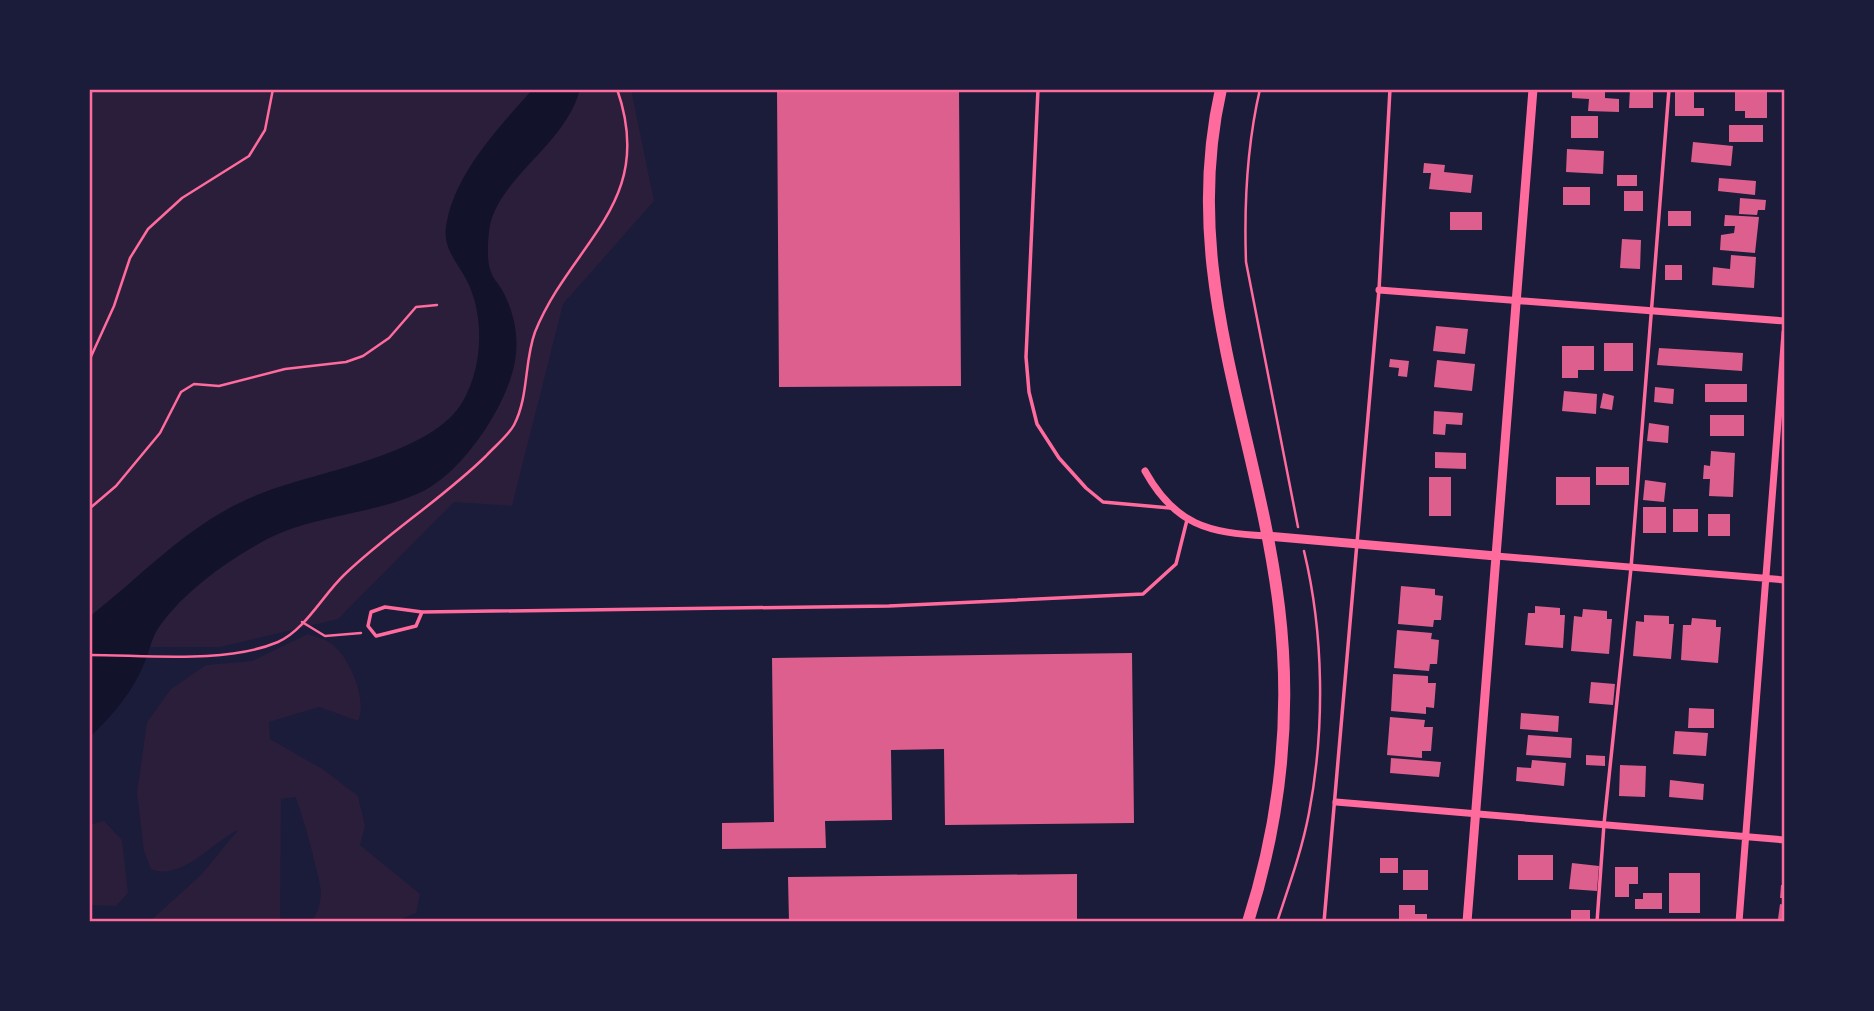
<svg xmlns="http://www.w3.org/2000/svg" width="1874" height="1011" font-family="'Libre Baskerville',serif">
<rect width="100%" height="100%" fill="#1b1b3a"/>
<path fill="#2a1e3b" d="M89,89H631L654,201L563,304L512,506L454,502L338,619L220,647H89Z
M308,634C315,637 324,638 329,642C349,654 368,700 358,721L319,707L269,722L270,739L324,770L358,796L365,826L360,845L420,894L416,913L395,922H311C318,914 321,902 321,891C321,882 300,804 295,797L281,799L280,922H149L202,874L238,830C214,841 181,882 151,869L144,851L137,793L147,722L171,689L206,665L252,661Z
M104,821L122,840L128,893L116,906L89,905V825Z"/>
<path fill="#12122b" d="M533,89H580C566,144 501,176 490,225C488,237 486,261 491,272C493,279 499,284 502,290C517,317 521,348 511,377C498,418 458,477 417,494C366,516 309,515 260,543C223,564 184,592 159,627C151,638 149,654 143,666C132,693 110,718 89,738V617C148,571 192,519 265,492C319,471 434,454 463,401C483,367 485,314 466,279C455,259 441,246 447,221C457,171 500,126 533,89Z"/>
<path fill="#dd5f8e" d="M777,89H959L961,386L779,387Z
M1572,89H1605V98L1619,99V112L1588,111L1589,99L1572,98Z
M1630,89H1653V108H1629Z
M1675,89H1694V108H1704V116H1675Z
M1735,91H1767V118H1745V111H1735Z
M1571,116H1598V138H1571Z
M1729,125H1763V142H1729Z
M1693,142L1733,146L1731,166L1691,162Z
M1567,149L1604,151L1603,174L1566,172Z
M1424,163L1445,165L1444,172L1473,175L1471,193L1429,189L1431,173H1423Z
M1617,175H1637V186H1617Z
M1719,178L1756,181L1755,195L1718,191Z
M1563,187H1590V205H1563Z
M1624,191H1643V211H1624Z
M1740,198L1766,200L1765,210H1758L1757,215L1739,214Z
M1668,211H1691V226H1668Z
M1450,212H1482V230H1450Z
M1725,215L1759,217L1755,253L1720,250L1721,235L1734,233L1735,226H1724Z
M1622,239L1641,240L1640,269L1620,268Z
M1731,255L1756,257L1754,288L1712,285L1713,267L1730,269Z
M1665,265H1682V280H1665Z
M1436,326L1468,329L1465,354L1433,351Z
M1604,343H1633V371H1604Z
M1562,346H1594V370H1578V378H1562Z
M1659,348L1743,353L1742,371L1657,365Z
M1390,359L1409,361L1407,377L1398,376L1399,368L1389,367Z
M1437,360L1475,364L1472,391L1434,387Z
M1705,384H1747V402H1705Z
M1655,387L1674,389L1673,404L1654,402Z
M1564,391L1597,394L1596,414L1562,411Z
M1603,393L1614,396L1612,410L1600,408Z
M1434,411L1463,413L1462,425L1446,424L1445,435L1433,434Z
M1710,415H1744V436H1710Z
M1649,423L1669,426L1668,443L1647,441Z
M1711,451L1735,453L1733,497L1709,496L1710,479H1703L1704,465L1710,466Z
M1435,452L1466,453V469L1435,468Z
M1596,467H1629V485H1596Z
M1429,477H1451V516H1429Z
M1556,477H1590V505H1556Z
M1645,480L1666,483L1664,502L1643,500Z
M1643,507H1666V533H1643Z
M1673,509H1698V532H1673Z
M1708,514H1730V536H1708Z
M1401,586L1435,589V595L1443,596L1441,620H1434L1433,627L1398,624Z
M1535,606L1560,608V615H1565L1563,648L1525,645L1528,613H1535Z
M1583,609L1607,611V619H1612L1609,654L1571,651L1574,616L1582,617Z
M1644,615L1669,616V624H1674L1671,659L1633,656L1636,621L1644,622Z
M1692,618L1716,620V627H1721L1718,663L1681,660L1683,625H1691Z
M1397,630L1432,633L1431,639L1439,640L1437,664H1430L1429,671L1394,668Z
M1132,653L1134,823L945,825L944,749L891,750L892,820L825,821L826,848L722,849V823L774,822L772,658Z
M1393,674L1428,676V683H1436L1434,708L1426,707V714L1391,711Z
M1591,682L1615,684L1613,705L1589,703Z
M1689,708L1714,709V728H1688Z
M1521,713L1559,716L1558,732L1520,729Z
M1390,717L1425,720L1424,727H1433L1431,751H1422V758L1387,755Z
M1675,731L1708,733L1706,756L1673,754Z
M1528,735L1572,738L1571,758L1526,755Z
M1586,755L1605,756V766L1586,765Z
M1391,758L1441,762L1439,777L1390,773Z
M1532,760L1566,763L1564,786L1516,781L1517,767L1531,768Z
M1620,765L1646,766L1645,797L1619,796Z
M1670,780L1704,784L1703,800L1669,797Z
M1518,855H1553V880H1518Z
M1380,858H1398V873H1380Z
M1572,863L1599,866L1597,891L1569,889Z
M1615,867H1638V884H1629V897H1615Z
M1403,870H1428V890H1403Z
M1669,873H1700V913H1669Z
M1077,874V922H789L788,877Z
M1781,885H1785V898H1780Z
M1643,893H1662V909H1635V899H1643Z
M1780,904L1785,905V919H1778Z
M1399,905H1415V914H1427V922H1399Z
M1571,910H1590V922H1571Z"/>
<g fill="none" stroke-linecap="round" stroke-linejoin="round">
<path stroke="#ff6b9d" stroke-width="2.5" d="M1260,89C1247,145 1244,205 1246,262L1298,527
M89,361L114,306L130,258L148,229L182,198L249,156L265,130L273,89
M89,509L116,486L160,433L181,392L194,384L219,386L285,369L346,362L363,356L389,338L416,307L437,305
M302,622L325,636L361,633
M89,655C146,655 226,664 278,642C305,630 323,595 344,575C389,532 442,499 486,456C495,446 508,436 514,425C529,396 524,362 535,332C572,241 657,203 617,89
M1277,922C1289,886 1302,850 1309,813C1325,729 1324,634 1304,551"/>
<path stroke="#ff6b9d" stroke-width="3.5" d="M1038,89L1026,357L1029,392L1037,424L1059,458L1086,488L1103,502L1170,508
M422,612L416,626L376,636L368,626L371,612L385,607L422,612L889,606L1143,594L1176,564L1187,520
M1324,922L1379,290L1390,89
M1597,922L1604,824L1631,568L1669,89"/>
<path stroke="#ff6b9d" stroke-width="7" d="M1379,290L1785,321
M1145,471C1175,525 1208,533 1267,536
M1496,556L1785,580
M1336,802L1785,840
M1739,922L1785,332"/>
<path stroke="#ff6b9d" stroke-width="9" d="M1267,536L1496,556
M1467,922L1533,89"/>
<path stroke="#ff6b9d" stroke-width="12" d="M1221,89C1179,274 1257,427 1279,607C1292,715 1281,819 1248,922"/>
</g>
<rect width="1874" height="1011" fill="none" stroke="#1b1b3a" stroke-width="182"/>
<rect x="91" y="91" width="1692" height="829" fill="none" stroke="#ff6b9d" stroke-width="2.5"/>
</svg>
